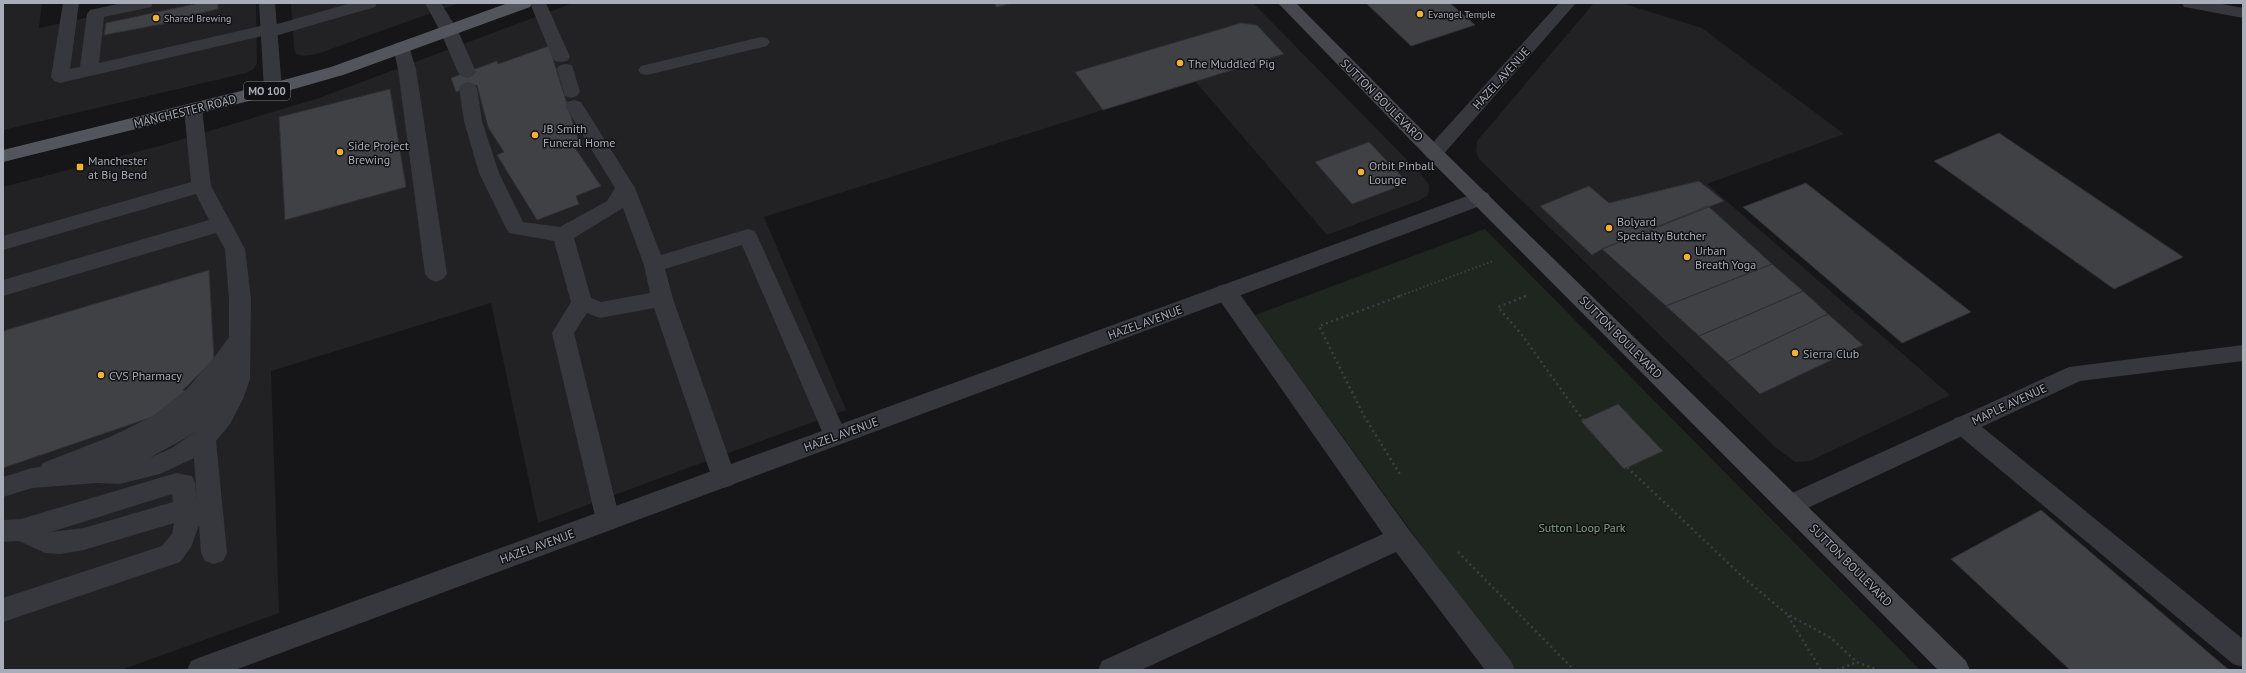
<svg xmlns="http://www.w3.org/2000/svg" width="2246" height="673" font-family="'PT Sans',sans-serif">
<rect width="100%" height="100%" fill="#161618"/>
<path fill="#222225" d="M3,3H42L39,28L155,3H256L257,63L254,69L246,73L3,130Z
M291,3H459L317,54L304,56L296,54L294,47Z
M573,3H1253L1421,174L1429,185V191L1427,196L1420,200L1327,235L1195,81L764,217L846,410L538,523L491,303L271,371L279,613L121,670H3V187L163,145L319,98Z
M1594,3H1621L1702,28L1844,134L1707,184L1950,395L1810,461L1795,462L1774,446L1479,159L1476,152L1477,141Z"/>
<path fill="#1e261f" d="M1485,229L1920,670H1511L1255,315Z"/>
<path fill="#404145" stroke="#303034" d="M199,3H218V9L184,17V20L104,35L106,23Z
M994,3H1013L997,7Z
M1366,3H1450L1475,25L1411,46Z
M1241,23L1257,25L1284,54L1103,110L1075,72Z
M549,46L579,142L573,145L601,186L576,196L579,204L537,220L497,155L504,152L488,127L477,85L456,92L451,78L497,61L498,64Z
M390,89L406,187L285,220L279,117Z
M1999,133L2183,257L2114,289L1934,161Z
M1369,142L1408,183L1352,204L1315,162Z
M1699,181L1724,201L1602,249L1592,255L1540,206L1589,186L1609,203Z
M1806,183L1971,312L1902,343L1743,207Z
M1708,206L1772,264L1666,306L1602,249Z
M1772,264L1803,291L1699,336L1666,306Z
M209,270L214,359L183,390L211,397L3,468V331Z
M1803,291L1828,314L1727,362L1699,336Z
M1828,314L1863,345L1760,394L1727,362Z
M1618,404L1663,451L1624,469L1581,421Z
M2041,510L2229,670H2070L1951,559Z"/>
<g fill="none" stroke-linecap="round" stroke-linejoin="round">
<path stroke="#3d3f44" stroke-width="2" stroke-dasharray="1.5 2.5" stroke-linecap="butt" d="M1397,297L1493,261
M1524,297L1526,296"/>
<path stroke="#3d3f44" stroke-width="2.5" stroke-dasharray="2 3.5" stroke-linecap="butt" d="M1400,296L1319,326L1364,416L1401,476
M1526,296L1498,307L1522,335L1578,413L1610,451L1745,579L1787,614L1831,638L1857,662L1878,670
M1458,552L1574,670
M1788,616L1821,670
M1837,670L1857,662"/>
<path fill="#37383d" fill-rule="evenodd" d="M63,3H79L70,69L80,67L87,14L90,10L122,3H153L151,7L104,17L99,63L269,24L274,25L351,3H377L375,7L275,36H263L60,83L54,81L51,77Z
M425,3H441L458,31L476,72L473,76L467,78L461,76L458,72L440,31Z
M530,3H546L570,57L567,61L561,62L555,61L552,57Z
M761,37L767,38L770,42L767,46L647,75L641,74L638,70L641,66Z
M402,42L408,43L416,69L447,274L443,279L436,282L429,279L425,274L398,69L393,47L396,43Z
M566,64L572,65L580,92L577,96L571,98L565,96L557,69L560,65Z
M468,82L474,84L477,88L482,121L499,173L523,222L560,227L607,201L615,188L565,106L567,102L574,100L581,102L635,188L661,255L748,229L755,231L847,436L843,443L835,445L827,443L742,245L665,269L673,299L736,478L733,485L724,488L715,485L712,478L654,308L600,318L587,313L574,333L620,520L617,527L608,531L599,527L596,520L552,333L571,302L554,241L509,233L506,228L479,173L464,121L459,88L462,84ZM623,208L644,265L650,293L601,302L591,298L574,238Z
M193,103L200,105L202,109L211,186L245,249L251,299L250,379L243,399L230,424L216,441L227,553L223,561L214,564L205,561L201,553L199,525L191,547L180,562L3,622V598L162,546L172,534L174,523L84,550L60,554L45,553L19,541L3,542V520L21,519L176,473L192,476L195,483L197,502L194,458L160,474L119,484L97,483L32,488L3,497V477L32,468L41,467L43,463L112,436L151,417L186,390L216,355L229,337V299L225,249L216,233L3,296V280L209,220L196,194L3,250V236L191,182L184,109L186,105ZM199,429L172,448L149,458L184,439ZM172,494L173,502L84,528L51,532Z
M1226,284L1234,286L1409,530L1511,661L1515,670H1485L1396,552L1141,670H1098L1102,661L1383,534L1218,298L1215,292L1218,286Z
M1963,416L1971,418L2243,639V667L2233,664L1955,432L1951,425L1955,418Z"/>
<path fill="#37383d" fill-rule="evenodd" d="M259,3H275L282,89L279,93L273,95L267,93L264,89Z
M1559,3H1576L1441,157L1434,159L1427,157L1424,153L1427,149Z
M2182,3H2217L2243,8V18L2190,8L2184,7Z
M1481,191L1488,193L1491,198L1488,203L235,670H187L191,661L201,657Z
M2243,345V361L2080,381L1799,512L1790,515L1781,512L1778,505L1781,498L2069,367Z"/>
<path fill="#45474d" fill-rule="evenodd" d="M1278,3H1296L1441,149L1966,661L1970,670H1938L1427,157Z"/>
<path fill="#53555c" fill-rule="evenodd" d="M508,3H532L530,7L343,75L273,95L3,162V150L269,84L331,67Z"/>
</g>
<g fill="#f2b134" stroke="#111113" stroke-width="1.5">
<circle cx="1420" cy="14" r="4"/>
<circle cx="156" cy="18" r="4"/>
<circle cx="1180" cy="63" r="4"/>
<circle cx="535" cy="135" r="4"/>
<circle cx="340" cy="152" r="4"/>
<rect x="76" y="163" width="8" height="8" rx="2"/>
<circle cx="1361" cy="172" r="4"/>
<circle cx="1609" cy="228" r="4"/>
<circle cx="1687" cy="257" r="4"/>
<circle cx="1795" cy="353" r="4"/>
<circle cx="101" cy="375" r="4"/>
</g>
<g text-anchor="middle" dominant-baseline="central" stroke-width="3" stroke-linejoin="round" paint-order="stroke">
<g font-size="10" fill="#a8adb8" stroke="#111113" text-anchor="start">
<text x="1428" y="14">Evangel Temple</text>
<text x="164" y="18">Shared Brewing</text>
</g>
<rect fill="#111113" stroke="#7b7e86" stroke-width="1" x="244" y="82" width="46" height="18" rx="3"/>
<g font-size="11" font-weight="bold" fill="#a8adb8">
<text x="267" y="91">MO 100</text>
</g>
<g font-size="12" fill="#a8adb8" stroke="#111113" text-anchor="start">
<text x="1188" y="63">The Muddled Pig</text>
<text x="543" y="128">JB Smith<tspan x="543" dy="14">Funeral Home</tspan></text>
<text x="348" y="145">Side Project<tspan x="348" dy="14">Brewing</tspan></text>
<text x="88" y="160">Manchester<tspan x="88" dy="14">at Big Bend</tspan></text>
<text x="1369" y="165">Orbit Pinball<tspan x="1369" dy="14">Lounge</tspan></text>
<text x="1617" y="221">Bolyard<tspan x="1617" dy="14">Specialty Butcher</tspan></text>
<text x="1695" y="250">Urban<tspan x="1695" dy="14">Breath Yoga</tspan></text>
<text x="1803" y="353">Sierra Club</text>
<text x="109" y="375">CVS Pharmacy</text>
</g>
<g font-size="12" fill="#a8adb8" stroke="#111113">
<text transform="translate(1501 78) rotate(-48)">HAZEL AVENUE</text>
<text transform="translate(1382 100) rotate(45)">SUTTON BOULEVARD</text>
<text transform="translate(185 111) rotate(-14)">MANCHESTER ROAD</text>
<text transform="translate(1145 322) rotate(-20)">HAZEL AVENUE</text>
<text transform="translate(1621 337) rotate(45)">SUTTON BOULEVARD</text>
<text transform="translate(2009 404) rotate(-25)">MAPLE AVENUE</text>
<text transform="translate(841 434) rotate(-20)">HAZEL AVENUE</text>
<text transform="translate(537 546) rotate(-20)">HAZEL AVENUE</text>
<text transform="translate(1851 565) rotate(45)">SUTTON BOULEVARD</text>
</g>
<g font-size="12" fill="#7fa381" stroke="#111113">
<text x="1582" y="527">Sutton Loop Park</text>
</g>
</g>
<rect width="2246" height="673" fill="none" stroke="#a8adb8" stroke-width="8"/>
</svg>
